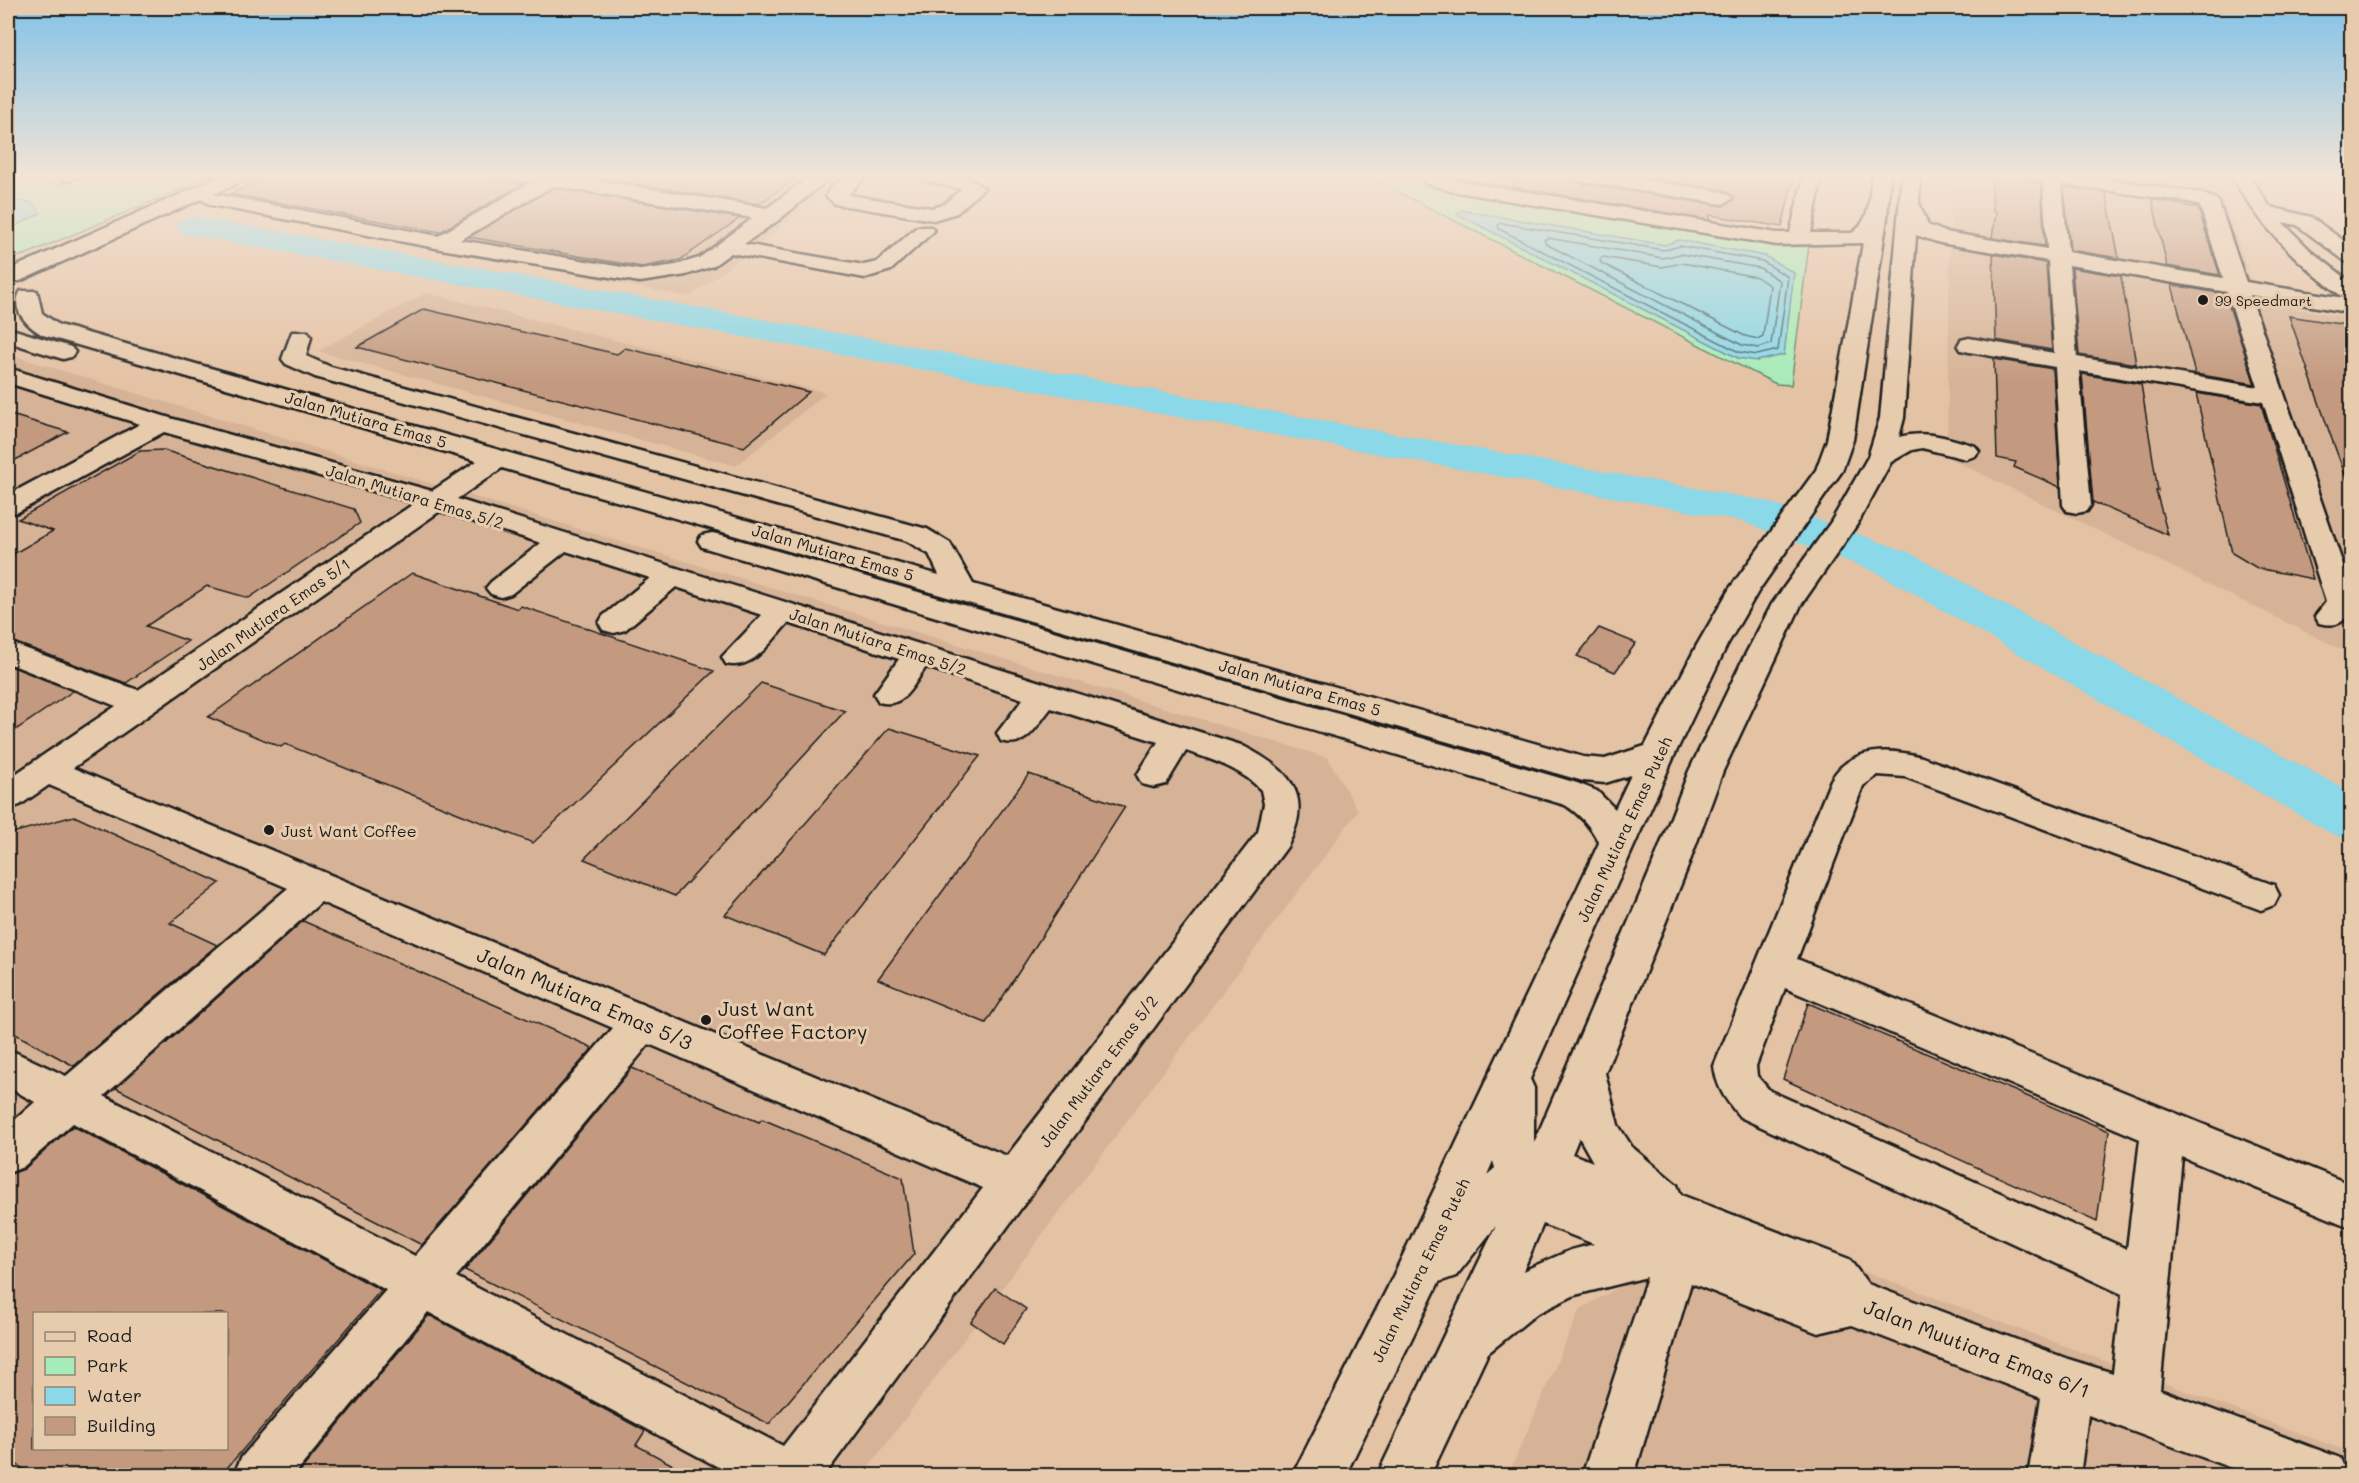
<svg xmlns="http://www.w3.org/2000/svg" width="2359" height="1483" font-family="Mali,sans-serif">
<rect width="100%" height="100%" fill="#e4c2a4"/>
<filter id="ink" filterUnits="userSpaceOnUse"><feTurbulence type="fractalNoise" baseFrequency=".0167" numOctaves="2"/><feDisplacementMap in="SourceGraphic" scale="12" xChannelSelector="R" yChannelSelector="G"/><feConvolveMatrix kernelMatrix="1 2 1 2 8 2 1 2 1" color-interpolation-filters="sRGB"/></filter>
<g filter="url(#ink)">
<path fill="#d6b396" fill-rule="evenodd" d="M229,175H850L689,297L178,198Z
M1951,175H2215L2259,302L2351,318V654L1947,457Z
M426,293L826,393L736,466L318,351Z
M8,354L1328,758L1358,811L863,1475H8ZM34,1314H226V1448H34Z
M1734,1223L2352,1453L2351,1476H1508L1580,1309Z"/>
<path fill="#a6ecb8" stroke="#61846a" stroke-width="1.5" d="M8,175L63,185L87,175H214L27,254L8,259Z
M1375,175H1413L1427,185L1773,243L1809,244L1791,385L1776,384L1372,179Z"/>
<path fill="#8ad8e8" stroke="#5e8d96" stroke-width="1.5" d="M8,201L31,202L41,213L8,230Z
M1460,210L1665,245L1679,240L1765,256L1794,273L1784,355L1757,361L1738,358L1457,214Z"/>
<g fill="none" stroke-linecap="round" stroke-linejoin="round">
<path stroke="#48676e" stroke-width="1.5" d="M1501,223L1664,250L1680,246L1762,261L1788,277L1778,350L1757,355L1739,352L1499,229L1498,225Z
M1548,238L1663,258L1680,254L1760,268L1780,281L1771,344L1758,348L1742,345L1546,244L1544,240Z
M1603,257L1662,267L1682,263L1757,277L1770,286L1763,336L1758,339L1745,336L1601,263L1600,259Z"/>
<path fill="#8ad8e8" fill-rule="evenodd" d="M192,216L1766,501L1908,552L2352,793V840L2332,834L1876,572L1741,521L181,233L176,226L181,219Z"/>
</g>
<path fill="#c39a7f" stroke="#1c1c1c" stroke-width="1.5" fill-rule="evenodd" d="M272,175H465L522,184L440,232L230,194Z
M579,175H801L759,204Z
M1514,175H1568L1579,183L1723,206L1735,199L1723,190L1629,175H1794L1782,227L1710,215L1709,220L1513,187Z
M1991,175H2026L2030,181L2041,183L2045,246L1992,238L1996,212L1993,211Z
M2064,187L2106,193L2119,258L2070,250Z
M553,188L740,218L680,260L642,267L469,237Z
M2152,199L2198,208L2220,275L2167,266Z
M1993,254L2046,263L2052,350L1996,340Z
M2072,268L2121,276L2136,364L2079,355Z
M2172,285L2225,294L2255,384L2195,374Z
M424,309L617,354L625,348L809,392L744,447L357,347Z
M2289,316L2352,326V485H2349L2330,434Z
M1994,359L2053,369L2060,487L2014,467L2016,462L1997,458Z
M2082,374L2141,384L2158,491H2156L2168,535L2093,502Z
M2196,393L2261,404L2313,579L2257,568L2232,553Z
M8,414L68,432L8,464Z
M163,450L354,509L360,523L249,598L207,586L146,626L188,641L126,683L8,640V557L53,531L18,519L140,451Z
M412,573L518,609L521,606L714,671L533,843L285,744L281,747L208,717Z
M1599,628L1636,643L1615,672L1577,656Z
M8,665L73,691L8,735Z
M761,683L845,711L675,896L584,859Z
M889,728L980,756L824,955L725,915Z
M1029,774L1125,807L986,1023L878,979Z
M74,816L220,883L170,923L217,945L74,1066L8,1030V834Z
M303,921L591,1047V1050L422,1245L116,1088Z
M1808,1003L2109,1131L2097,1222L1783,1079Z
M632,1068L759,1122L762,1119L903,1178L914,1254L769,1424L465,1270Z
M73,1126L381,1290L220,1476H33L8,1458V1175L24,1169ZM34,1314H226V1449H34Z
M995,1288L1026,1309L1003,1344L971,1322Z
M429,1315L645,1431L636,1445L693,1476H296Z"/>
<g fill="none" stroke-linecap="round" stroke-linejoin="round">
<defs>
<path id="minor" d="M57,175H76L74,179L66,181Z
M224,175H249L247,179L214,194L438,236L531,182L513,179L511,175H565L767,208L812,175H833L780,219L744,244L864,265L877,262L917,227H931L934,231L891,270L865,278L731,253L713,266L686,275L640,282L441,249L211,205L201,199L20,281H8V270ZM553,186L753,218L699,258L676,265L640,270L460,240Z
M846,175H867L848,195L932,208L943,205L962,189L918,179L916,175L964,176L984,188L957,213L933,220L835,204L826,196L831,187Z
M1419,175H1440L1454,180L1777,233H1790L1804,175H1822L1811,233H1852C1872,220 1869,196 1872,175H1890L1887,218L1853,440L1842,471L1759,590L1727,645L1675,754L1530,1079L1534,1088V1143L1651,869L1689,771L1742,661L1772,604L1831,522L1868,457L1880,418L1902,175H1920L1919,203L1928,225L1945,232L2047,249L2043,181L2030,179L2028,175H2077L2200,193L2216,199L2219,203L2246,282L2344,298C2297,263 2259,225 2231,175H2249L2270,207L2311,217L2352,247V263L2345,261L2297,225L2282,222L2311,251L2352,283V313L2250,295L2352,591C2352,613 2346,630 2319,623L2315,616L2326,602L2263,402L2079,371L2091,505L2087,511L2077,513L2067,511L2063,505L2055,367L1969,352L1961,350L1958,345L1961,340L1969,338L2054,353L2048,261L1940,243L1916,235L1904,418L1899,437C1926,430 1949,438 1975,446L1979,451L1975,456L1966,459L1922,448L1912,450L1891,462L1858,523L1801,605L1723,771L1687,869L1605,1073L1618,1125L1632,1147L1677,1185L1681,1195L1849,1259L1868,1284L2068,1359L2113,1373L2122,1294L1740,1117C1726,1100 1717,1089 1714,1066L1831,780C1850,747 1889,748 1922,757L2274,885L2279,895L2274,905L2261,910L1905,777L1878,775L1863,786L1797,959L2352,1185V1228L2182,1157L2160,1390L2340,1458L2348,1476H2253L2088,1415L2080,1476H2028L2041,1398L1852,1325L1818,1333L1691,1283L1634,1476H1582L1647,1277L1575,1295L1536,1314L1488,1353L1430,1476H1377L1496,1226L1456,1276L1439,1282L1345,1476H1292L1387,1289L1599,843C1591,827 1581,815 1565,805L702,547L698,541L702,535L712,533L722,535L1577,783L1597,791L1615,809L1631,775L1605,783L1583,781L502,468L457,499L1241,745C1287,768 1316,793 1287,847L824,1476H735L428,1312L293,1476H233L241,1458L386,1290L73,1123L23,1167L8,1173V1126L35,1102L8,1087V1049L66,1076L288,888L49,785L20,805L8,809V779L116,706L8,663V642L138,690L415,503L164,432L18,512L8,514V495L140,424L8,383V368L170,418L432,491L477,461L43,335C28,327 9,309 21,291H37L42,313L59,325L939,575L929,554L907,541L315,377L286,364L282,359L292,332H308L311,337L306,356L331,367L927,529L950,543L973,584L1583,757L1605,759L1645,746L1697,645L1730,588L1816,470L1827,440L1863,243L1777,245L1451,191L1426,183ZM2062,184L2189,202L2200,206L2223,278L2068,252ZM2069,265L2227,292L2258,387L2077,357ZM440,511L541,543L491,582L486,588L491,594L501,597L511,594L566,551L650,578L603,616L599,623L603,630L614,633L625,630L676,587L762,615L722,657L726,664C753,671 771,641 788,623L899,659L874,694L879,702C904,709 912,686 926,667L1023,699L997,733L1001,741C1027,749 1036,726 1051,708L1158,742L1137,775L1142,784L1154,787L1166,784L1186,751C1213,760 1242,769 1261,790L1264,804L1258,832L1007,1156L73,768ZM321,902L613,1028L415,1256L104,1096ZM1785,988L2140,1139L2127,1249L1770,1091L1757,1076L1756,1066ZM649,1044L983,1188L783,1446L456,1277ZM1579,1137L1593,1162L1572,1154ZM1493,1161L1495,1168L1487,1175ZM1543,1224L1594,1244L1571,1250L1523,1271Z
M1570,175H1614L1723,192L1733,198L1723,204L1579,181Z
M8,328L71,347L75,352L71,357L63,359L8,342Z"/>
</defs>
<use href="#minor" stroke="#1c1c1c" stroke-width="5"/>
<use href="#minor" fill="#e6cbad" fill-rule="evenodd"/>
</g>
</g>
<linearGradient id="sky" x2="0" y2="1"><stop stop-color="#82c2e8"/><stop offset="0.46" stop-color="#f3e4d6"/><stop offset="1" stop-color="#f3e4d6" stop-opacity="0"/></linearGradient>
<rect width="2359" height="383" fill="url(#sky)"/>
<g fill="#1c1c1c" stroke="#e6cbad" stroke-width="2">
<circle cx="2203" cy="300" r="6"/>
<circle cx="269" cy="830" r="6"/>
<circle cx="706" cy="1020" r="6"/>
</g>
<g text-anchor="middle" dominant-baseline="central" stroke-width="6" stroke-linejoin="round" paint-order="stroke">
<g font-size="14" fill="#1c1c1c" stroke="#e6cbad" text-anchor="start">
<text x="2215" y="300">99 Speedmart</text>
</g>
<g font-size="16" fill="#1c1c1c" stroke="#e6cbad">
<text transform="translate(366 419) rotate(16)">Jalan Mutiara Emas 5</text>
<text transform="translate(415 496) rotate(17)">Jalan Mutiara Emas 5/2</text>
<text transform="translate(833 552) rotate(16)">Jalan Mutiara Emas 5</text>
<text transform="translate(273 614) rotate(-35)">Jalan Mutiara Emas 5/1</text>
<text transform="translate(878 641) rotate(18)">Jalan Mutiara Emas 5/2</text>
<text transform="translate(1300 687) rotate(16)">Jalan Mutiara Emas 5</text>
<text transform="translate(1624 829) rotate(-65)">Jalan Mutiara Emas Puteh</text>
<text transform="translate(1098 1071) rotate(-53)">Jalan Mutiara Emas 5/2</text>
<text transform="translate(1420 1270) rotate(-64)">Jalan Mutiara Emas Puteh</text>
</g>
<g font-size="16" fill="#1c1c1c" stroke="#e6cbad" text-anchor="start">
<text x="281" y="830">Just Want Coffee</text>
</g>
<g font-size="20" fill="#1c1c1c" stroke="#e6cbad">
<text transform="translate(585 998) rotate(23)">Jalan Mutiara Emas 5/3</text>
<text transform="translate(1977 1348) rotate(21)">Jalan Muutiara Emas 6/1</text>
</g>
<g font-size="20" fill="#1c1c1c" stroke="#e6cbad" text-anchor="start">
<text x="718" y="1008">Just Want<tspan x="718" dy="23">Coffee Factory</tspan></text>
</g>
</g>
<rect width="2359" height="1483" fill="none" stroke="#e6cbad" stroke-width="30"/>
<rect x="15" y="15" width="2329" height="1453" fill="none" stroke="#1c1c1c" stroke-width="2" filter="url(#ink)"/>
<rect x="33" y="1312" width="195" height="138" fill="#e6cbad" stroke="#958573" stroke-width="1.5"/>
<rect x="45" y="1332" width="30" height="9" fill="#e6cbad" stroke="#958573" stroke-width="1.5"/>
<text x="87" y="1342" font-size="18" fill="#1c1c1c">Road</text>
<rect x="45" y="1357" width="30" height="18" fill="#a6ecb8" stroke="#958573" stroke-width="1.5"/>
<text x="87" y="1372" font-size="18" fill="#1c1c1c">Park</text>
<rect x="45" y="1387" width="30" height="18" fill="#8ad8e8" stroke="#958573" stroke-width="1.5"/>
<text x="87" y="1402" font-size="18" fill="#1c1c1c">Water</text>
<rect x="45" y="1417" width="30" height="18" fill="#c39a7f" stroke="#958573" stroke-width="1.5"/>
<text x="87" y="1432" font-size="18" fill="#1c1c1c">Building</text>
</svg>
